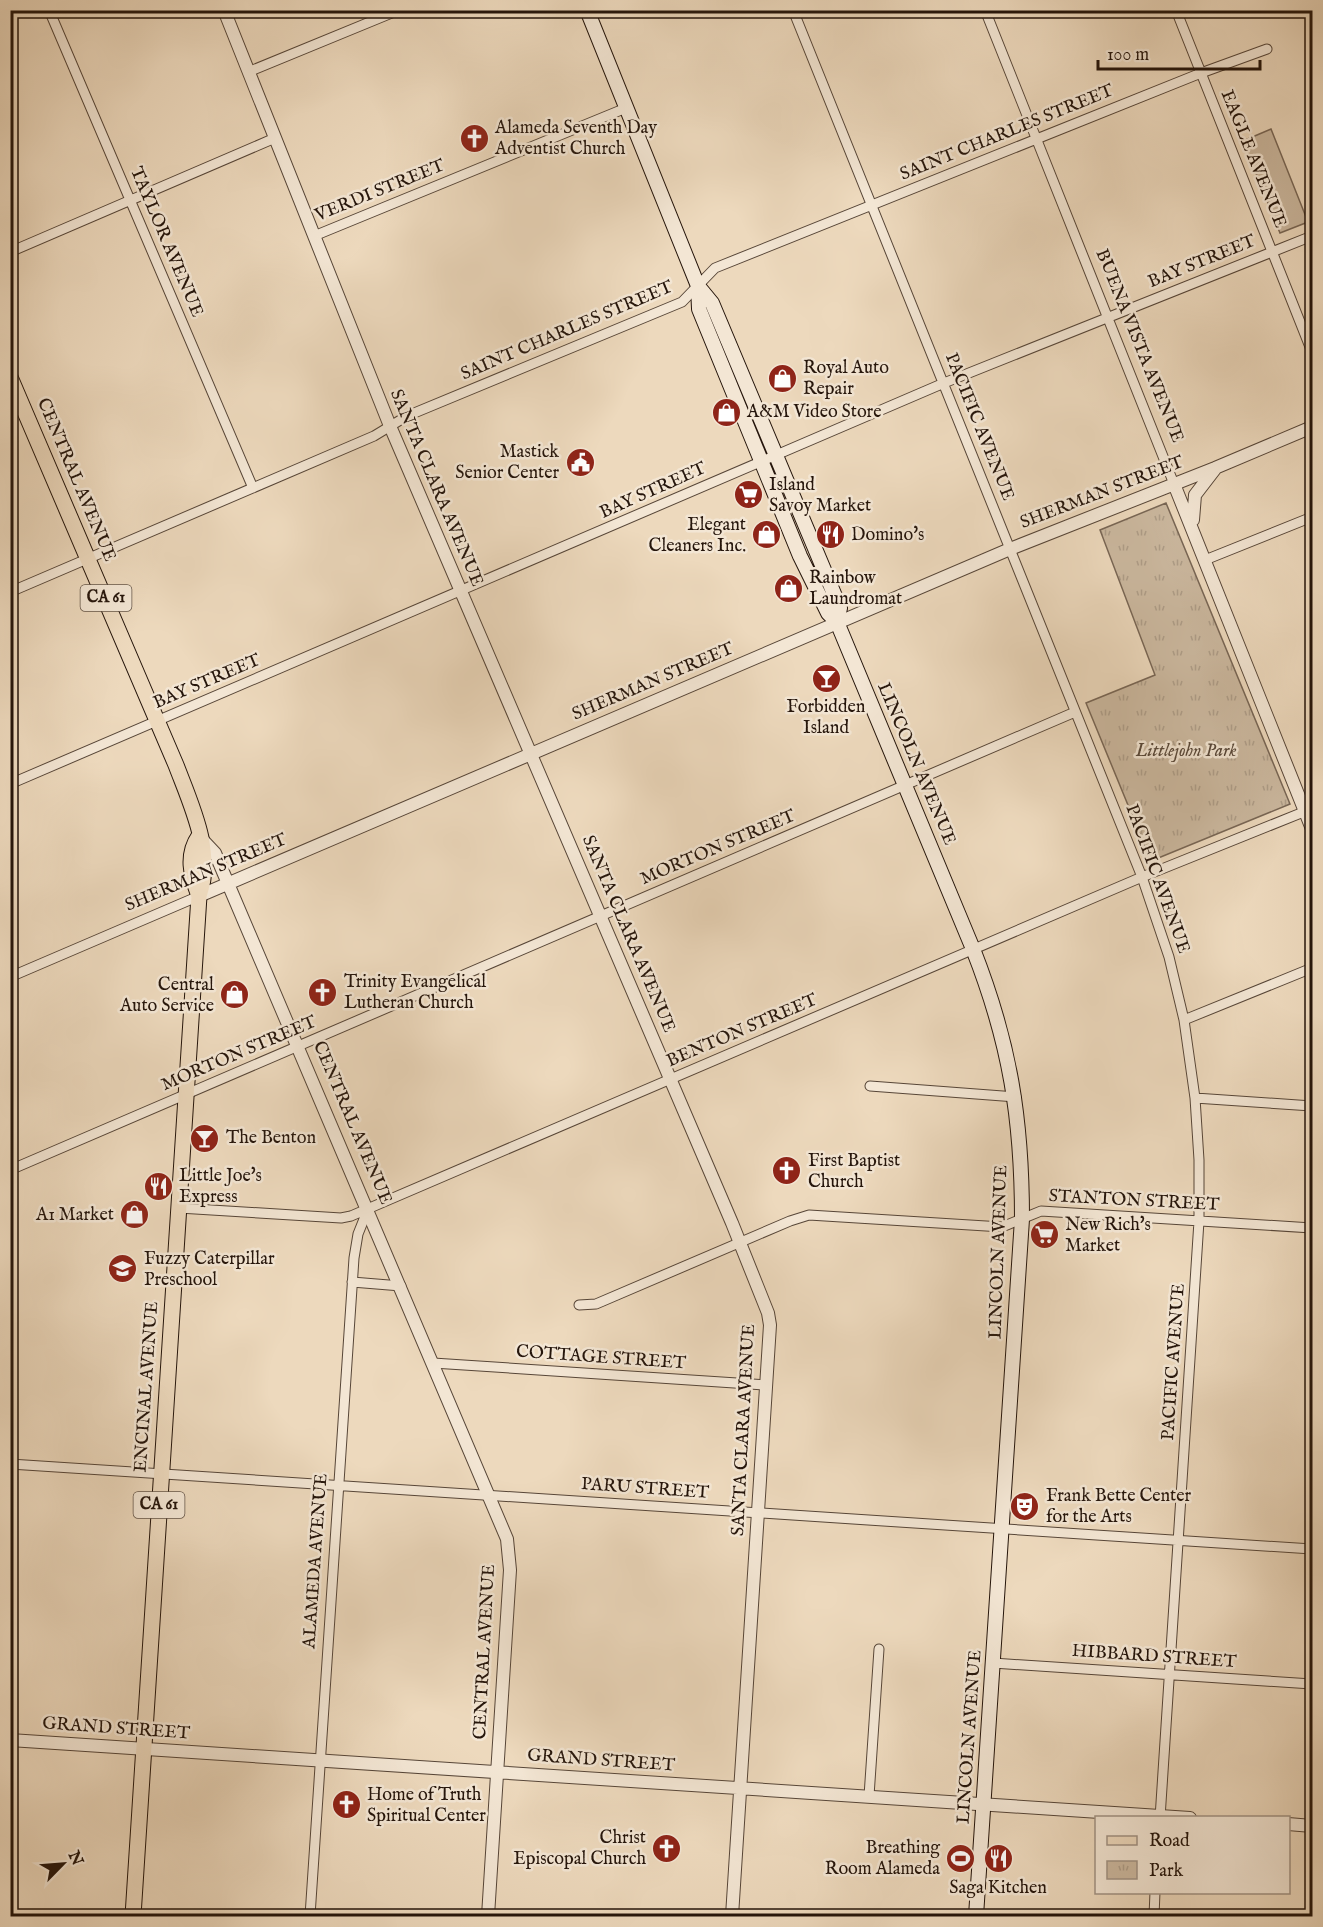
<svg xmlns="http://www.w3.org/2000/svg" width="1323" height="1927" font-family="'IM FELL English',serif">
<defs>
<pattern id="park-tufts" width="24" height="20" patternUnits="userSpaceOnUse" patternTransform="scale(1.5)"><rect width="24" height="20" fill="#cbb89f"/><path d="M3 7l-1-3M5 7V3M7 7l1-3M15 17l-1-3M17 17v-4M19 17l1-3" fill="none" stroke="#ae9d88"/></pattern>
</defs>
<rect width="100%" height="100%" fill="#edd9bd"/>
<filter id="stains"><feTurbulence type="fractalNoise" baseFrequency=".00333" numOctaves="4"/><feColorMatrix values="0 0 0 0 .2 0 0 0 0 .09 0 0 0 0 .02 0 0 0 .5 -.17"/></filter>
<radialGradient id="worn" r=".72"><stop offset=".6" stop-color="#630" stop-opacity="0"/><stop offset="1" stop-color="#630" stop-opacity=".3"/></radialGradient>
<path fill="#cbb89f" stroke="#786655" stroke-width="1.5" d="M1271,129L1308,222L1280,233L1243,141Z"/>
<path fill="url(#park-tufts)" stroke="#786655" stroke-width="1.5" d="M1166,503L1290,804L1151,861L1086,703L1155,675L1100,530Z"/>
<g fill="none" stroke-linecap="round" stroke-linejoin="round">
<defs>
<path id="minor" d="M49,10L253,488
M793,10L1142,877L1169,957L1184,1020L1195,1098L1199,1160V1221L1160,1818
M985,10L1174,484
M1176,10L1312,352
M248,72L399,10
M314,236L626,108
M10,252L275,138
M1205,560L1312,517
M10,592L374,436L407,416L682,302L715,268L1201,73L1267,49
M10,784L944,383L1312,236
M10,977L199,896
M1184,1020L1312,968
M870,1086L1016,1097
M1195,1098L1312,1106
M10,1170L1075,712
M179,1208L341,1218L351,1216L1142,877L1306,811
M352,1282L401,1286
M579,1305L596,1304L790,1221L809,1215L1002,1227L1041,1211L1312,1228
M433,1363L766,1385
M10,1464L1312,1549
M993,1663L1312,1684
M869,1796L879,1649
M310,1916L354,1258L358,1234L368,1209
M1154,1916L1155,1892"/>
<path id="tertiary" d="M224,10L390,426L732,1223L768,1313L770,1325L732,1916
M1174,484L1312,829
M1193,520L1195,495L1215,469
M199,836L215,853L507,1539L510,1570L488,1916
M199,896L1010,549L1215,468L1312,427
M10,1740L1190,1818
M1288,1824L1312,1826"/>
<path id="secondary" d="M587,10L698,286L712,303L840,608L837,622
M698,286L699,309L800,556L828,613L837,622L973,949C1010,1043 1022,1119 1022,1219L976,1916"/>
<path id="primary" d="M10,377L176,765C192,807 214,852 199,896L133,1916
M199,896C191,875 186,855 199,836"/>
</defs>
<use href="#minor" stroke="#574638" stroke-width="11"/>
<use href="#tertiary" stroke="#574638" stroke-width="14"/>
<use href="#secondary" stroke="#25150b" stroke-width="16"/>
<use href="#primary" stroke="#25150b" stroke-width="17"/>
<use href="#minor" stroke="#f3e6d4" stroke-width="9"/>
<use href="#tertiary" stroke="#f3e6d4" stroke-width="12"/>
<use href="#secondary" stroke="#f3e6d4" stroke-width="14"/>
<use href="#primary" stroke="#edd9bd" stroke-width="15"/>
</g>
<defs>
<symbol id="church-disc" viewBox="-11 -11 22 22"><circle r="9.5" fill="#8f2418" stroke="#f3e6d4"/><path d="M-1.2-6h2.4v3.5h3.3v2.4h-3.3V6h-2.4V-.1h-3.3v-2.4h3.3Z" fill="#fff"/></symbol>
<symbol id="shop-disc" viewBox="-11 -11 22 22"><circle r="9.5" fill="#8f2418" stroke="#f3e6d4"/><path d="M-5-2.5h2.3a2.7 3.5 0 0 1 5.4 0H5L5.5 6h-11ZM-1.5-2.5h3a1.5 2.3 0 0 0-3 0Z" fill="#fff"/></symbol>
<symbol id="civic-disc" viewBox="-11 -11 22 22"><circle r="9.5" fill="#8f2418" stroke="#f3e6d4"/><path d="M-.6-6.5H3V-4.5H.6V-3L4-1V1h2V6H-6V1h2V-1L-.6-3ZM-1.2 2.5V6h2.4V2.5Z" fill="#fff"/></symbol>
<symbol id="supermarket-disc" viewBox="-11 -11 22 22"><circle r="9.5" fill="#8f2418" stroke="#f3e6d4"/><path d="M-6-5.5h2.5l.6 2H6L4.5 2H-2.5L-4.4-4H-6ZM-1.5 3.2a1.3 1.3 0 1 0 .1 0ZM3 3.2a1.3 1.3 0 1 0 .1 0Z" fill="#fff"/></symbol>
<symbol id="restaurant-disc" viewBox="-11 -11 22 22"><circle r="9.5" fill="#8f2418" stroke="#f3e6d4"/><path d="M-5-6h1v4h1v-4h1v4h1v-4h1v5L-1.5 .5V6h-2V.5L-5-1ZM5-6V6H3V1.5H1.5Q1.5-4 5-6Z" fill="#fff"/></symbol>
<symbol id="bar-disc" viewBox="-11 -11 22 22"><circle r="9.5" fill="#8f2418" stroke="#f3e6d4"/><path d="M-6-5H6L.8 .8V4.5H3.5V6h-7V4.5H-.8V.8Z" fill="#fff"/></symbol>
<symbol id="school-disc" viewBox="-11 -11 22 22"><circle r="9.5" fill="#8f2418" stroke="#f3e6d4"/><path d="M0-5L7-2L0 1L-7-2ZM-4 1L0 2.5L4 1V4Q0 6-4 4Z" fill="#fff"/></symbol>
<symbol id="theatre-disc" viewBox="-11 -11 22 22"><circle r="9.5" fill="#8f2418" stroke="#f3e6d4"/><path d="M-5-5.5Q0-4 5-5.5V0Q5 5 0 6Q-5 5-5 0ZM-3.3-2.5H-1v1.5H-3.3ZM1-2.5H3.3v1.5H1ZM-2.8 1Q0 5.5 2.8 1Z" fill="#fff"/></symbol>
<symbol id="stadium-disc" viewBox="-11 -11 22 22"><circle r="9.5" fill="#8f2418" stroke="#f3e6d4"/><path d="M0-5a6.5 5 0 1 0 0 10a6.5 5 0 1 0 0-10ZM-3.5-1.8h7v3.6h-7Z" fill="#fff"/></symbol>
</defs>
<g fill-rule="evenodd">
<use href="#church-disc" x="458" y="122" width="33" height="33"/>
<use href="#shop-disc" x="766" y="362" width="33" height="33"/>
<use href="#shop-disc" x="710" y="396" width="33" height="33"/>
<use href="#civic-disc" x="564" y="446" width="33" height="33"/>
<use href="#supermarket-disc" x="732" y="478" width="33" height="33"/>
<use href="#shop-disc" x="750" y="518" width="33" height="33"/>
<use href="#restaurant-disc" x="814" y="518" width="33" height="33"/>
<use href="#shop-disc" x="772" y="572" width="33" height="33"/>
<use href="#bar-disc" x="810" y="662" width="33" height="33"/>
<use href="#church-disc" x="306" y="976" width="33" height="33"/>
<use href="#shop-disc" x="218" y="978" width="33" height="33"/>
<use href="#bar-disc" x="188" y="1122" width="33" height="33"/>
<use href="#church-disc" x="770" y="1154" width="33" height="33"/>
<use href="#restaurant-disc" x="142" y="1170" width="33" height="33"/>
<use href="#shop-disc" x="118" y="1198" width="33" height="33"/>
<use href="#supermarket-disc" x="1028" y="1218" width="33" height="33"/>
<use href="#school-disc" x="106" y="1252" width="33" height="33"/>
<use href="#theatre-disc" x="1008" y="1490" width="33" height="33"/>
<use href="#church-disc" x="330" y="1788" width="33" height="33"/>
<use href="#church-disc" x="650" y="1832" width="33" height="33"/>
<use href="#stadium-disc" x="944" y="1842" width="33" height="33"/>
<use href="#restaurant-disc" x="982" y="1842" width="33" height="33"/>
</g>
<g text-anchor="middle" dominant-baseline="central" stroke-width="5" stroke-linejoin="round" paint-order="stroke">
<g fill="#f3e6d4" stroke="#635447" stroke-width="1.5">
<rect x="80.5" y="585" width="51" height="26" rx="4.5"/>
<rect x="133.5" y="1492" width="51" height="26" rx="4.5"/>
</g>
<g font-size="16" font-weight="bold" fill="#25150b">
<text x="106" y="598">CA 61</text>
<text x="159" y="1505">CA 61</text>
</g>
<g font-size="18" fill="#25150b" stroke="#f3e6d4" text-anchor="start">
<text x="495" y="128">Alameda Seventh Day<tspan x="495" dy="21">Adventist Church</tspan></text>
<text x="803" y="368">Royal Auto<tspan x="803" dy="21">Repair</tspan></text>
<text x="747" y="412">A&amp;M Video Store</text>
<text x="559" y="452" text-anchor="end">Mastick<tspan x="559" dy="21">Senior Center</tspan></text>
<text x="769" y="485">Island<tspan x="769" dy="21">Savoy Market</tspan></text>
<text x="746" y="525" text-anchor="end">Elegant<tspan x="746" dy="21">Cleaners Inc.</tspan></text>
<text x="851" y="535">Domino's</text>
<text x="809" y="578">Rainbow<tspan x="809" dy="21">Laundromat</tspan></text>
<text x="826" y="707" text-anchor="middle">Forbidden<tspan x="826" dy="21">Island</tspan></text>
<text x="344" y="982">Trinity Evangelical<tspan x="344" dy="21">Lutheran Church</tspan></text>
<text x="214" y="985" text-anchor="end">Central<tspan x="214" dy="21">Auto Service</tspan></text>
<text x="226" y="1138">The Benton</text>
<text x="808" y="1161">First Baptist<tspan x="808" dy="21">Church</tspan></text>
<text x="179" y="1176">Little Joe's<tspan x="179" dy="21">Express</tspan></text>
<text x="114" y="1215" text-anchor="end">A1 Market</text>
<text x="1065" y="1225">New Rich's<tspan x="1065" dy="21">Market</tspan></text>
<text x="144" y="1259">Fuzzy Caterpillar<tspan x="144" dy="21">Preschool</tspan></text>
<text x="1046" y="1496">Frank Bette Center<tspan x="1046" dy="21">for the Arts</tspan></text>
<text x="367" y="1795">Home of Truth<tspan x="367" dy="21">Spiritual Center</tspan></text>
<text x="646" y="1838" text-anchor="end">Christ<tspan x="646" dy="21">Episcopal Church</tspan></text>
<text x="940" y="1848" text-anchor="end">Breathing<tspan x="940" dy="21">Room Alameda</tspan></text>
<text x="998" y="1888" text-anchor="middle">Saga Kitchen</text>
</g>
<g font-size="18" fill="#25150b" stroke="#f3e6d4">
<text transform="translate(1007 133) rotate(-22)">SAINT CHARLES STREET</text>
<text transform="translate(1253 159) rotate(68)">EAGLE AVENUE</text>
<text transform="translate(380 191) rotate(-22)">VERDI STREET</text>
<text transform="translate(166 242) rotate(67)">TAYLOR AVENUE</text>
<text transform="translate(1202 262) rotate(-22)">BAY STREET</text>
<text transform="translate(567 331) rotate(-23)">SAINT CHARLES STREET</text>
<text transform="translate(1139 346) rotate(68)">BUENA VISTA AVENUE</text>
<text transform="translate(979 427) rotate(68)">PACIFIC AVENUE</text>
<text transform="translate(76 480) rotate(67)">CENTRAL AVENUE</text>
<text transform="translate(436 488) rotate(67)">SANTA CLARA AVENUE</text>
<text transform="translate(653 491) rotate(-24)">BAY STREET</text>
<text transform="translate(1102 493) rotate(-21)">SHERMAN STREET</text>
<text transform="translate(207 682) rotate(-23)">BAY STREET</text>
<text transform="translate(653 682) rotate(-23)">SHERMAN STREET</text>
<text transform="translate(916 764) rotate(67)">LINCOLN AVENUE</text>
<text transform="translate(718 848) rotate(-23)">MORTON STREET</text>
<text transform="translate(206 873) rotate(-23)">SHERMAN STREET</text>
<text transform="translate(1157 879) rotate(70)">PACIFIC AVENUE</text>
<text transform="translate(628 934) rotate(67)">SANTA CLARA AVENUE</text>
<text transform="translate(742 1031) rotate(-23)">BENTON STREET</text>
<text transform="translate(239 1054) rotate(-23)">MORTON STREET</text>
<text transform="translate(352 1123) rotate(67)">CENTRAL AVENUE</text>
<text transform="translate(1134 1201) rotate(3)">STANTON STREET</text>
<text transform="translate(999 1252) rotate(-88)">LINCOLN AVENUE</text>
<text transform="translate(601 1358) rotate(4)">COTTAGE STREET</text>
<text transform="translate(1174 1362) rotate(-86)">PACIFIC AVENUE</text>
<text transform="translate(147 1387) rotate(-86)">ENCINAL AVENUE</text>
<text transform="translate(744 1430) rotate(-87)">SANTA CLARA AVENUE</text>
<text transform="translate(645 1489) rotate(4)">PARU STREET</text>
<text transform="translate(316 1561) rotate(-86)">ALAMEDA AVENUE</text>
<text transform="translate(485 1652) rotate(-87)">CENTRAL AVENUE</text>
<text transform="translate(1154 1657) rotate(4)">HIBBARD STREET</text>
<text transform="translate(116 1729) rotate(4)">GRAND STREET</text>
<text transform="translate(970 1737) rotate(-86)">LINCOLN AVENUE</text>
<text transform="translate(601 1761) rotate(4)">GRAND STREET</text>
</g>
<g font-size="18" font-style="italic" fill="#574637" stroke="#f3e6d4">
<text x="1186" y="751">Littlejohn Park</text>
</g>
</g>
<rect width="1323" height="1927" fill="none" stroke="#edd9bd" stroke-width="36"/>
<rect x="12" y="12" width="1299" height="1903" fill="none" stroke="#25150b" stroke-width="3"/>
<rect x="18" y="18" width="1287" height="1891" fill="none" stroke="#25150b" stroke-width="1.5"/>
<rect x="1095" y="1816" width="195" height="78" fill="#f3e6d4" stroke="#a19284" stroke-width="1.5"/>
<rect x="1107" y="1836" width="30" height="9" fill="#edd9bd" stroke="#a19284" stroke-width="1.5"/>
<text x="1149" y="1846" font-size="18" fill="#25150b">Road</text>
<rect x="1107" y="1861" width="30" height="18" fill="url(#park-tufts)" stroke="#a19284" stroke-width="1.5"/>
<text x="1149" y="1876" font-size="18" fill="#25150b">Park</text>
<g transform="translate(63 1864) rotate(65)" stroke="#f3e6d4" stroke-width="4.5" paint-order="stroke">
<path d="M0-4.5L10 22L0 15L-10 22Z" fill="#25150b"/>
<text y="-9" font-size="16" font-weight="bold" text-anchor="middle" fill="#25150b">N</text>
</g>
<path d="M1098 60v9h162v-9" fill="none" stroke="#25150b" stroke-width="3"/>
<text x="1107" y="60" font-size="18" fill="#25150b" stroke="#f3e6d4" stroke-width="4.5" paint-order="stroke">100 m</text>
<rect width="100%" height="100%" filter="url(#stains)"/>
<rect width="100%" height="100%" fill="url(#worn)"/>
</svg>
